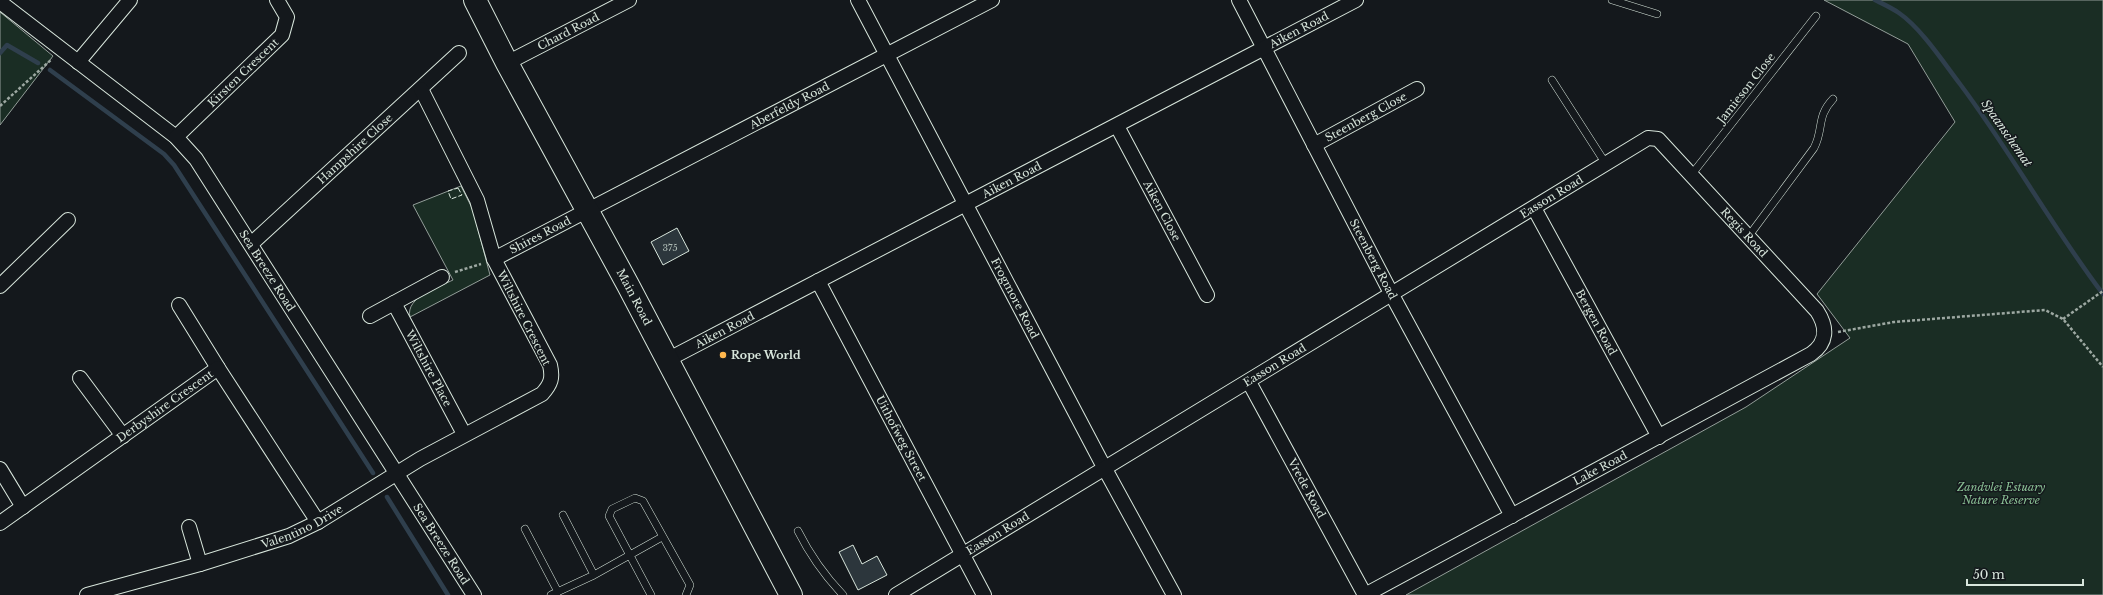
<svg xmlns="http://www.w3.org/2000/svg" width="2103" height="595" font-family="'Libre Baskerville',serif">
<rect width="100%" height="100%" fill="#14181c"/>
<path fill="#1a2d24" stroke="#939e99" d="M1824,0H2103V595H1406L1746,407L1850,338L1817,294L1955,122L1908,44Z
M0,12L53,56L0,125Z
M461,186L473,210L490,275L410,317C405,297 439,287 453,280L413,205Z"/>
<g fill="none" stroke-linecap="round" stroke-linejoin="round">
<path stroke="#2f3f4d" stroke-width="4.5" d="M1875,0C1883,4 1892,8 1899,13C1921,28 1944,63 1960,84C2011,152 2052,227 2103,294
M0,53L7,45L38,63
M50,70L164,154L174,165L373,473
M387,497L448,595"/>
</g>
<path fill="#2c363c" stroke="#d8e6dc" d="M677,228L689,251L663,265L651,242Z
M853,545L862,564L877,556L887,575L858,590L839,552Z"/>
<g fill="none" stroke-linecap="round" stroke-linejoin="round">
<defs>
<path id="lane" d="M1612,0L1657,14
M1552,80L1606,164
M1692,174L1816,16
M1748,237L1814,148C1824,129 1816,117 1833,99
M563,515L594,575
M525,529L558,592
M798,531C810,555 825,576 843,595
M551,595L594,575L662,537
M651,595L609,516L612,509L635,498L643,501L690,585L686,595"/>
<g id="street">
<path id="s1" d="M858,0L1105,469L1174,595"/>
<path id="s2" d="M1239,0L1392,295L1512,516"/>
<path id="s3" d="M0,2L176,137L196,159L474,595"/>
<path d="M78,62L130,0"/>
<path id="s4" d="M507,63L629,0"/>
<path id="s5" d="M1117,126L1207,295"/>
<path id="s6" d="M176,137L282,35L287,17L277,0"/>
<path id="s7" d="M1314,145L1417,89"/>
<path id="s8" d="M1534,208L1659,437"/>
<path id="s9" d="M251,244L459,53"/>
<path id="s10" d="M494,259L992,0"/>
<path id="s11" d="M818,281L984,595"/>
<path d="M0,286L68,220"/>
<path id="s12" d="M394,303L464,434"/>
<path d="M179,305L218,368"/>
<path d="M370,316L442,277"/>
<path id="s13" d="M667,360L1356,0"/>
<path d="M80,378L123,436"/>
<path id="s14" d="M1249,382L1365,595"/>
<path d="M0,469L23,507"/>
<path id="s15" d="M0,523L218,368L318,522"/>
<path d="M189,527L200,564"/>
<path id="s16" d="M87,595L200,564L289,536L318,522L420,459L542,394C551,384 553,378 550,365L494,259L477,200L421,89"/>
<path id="s17" d="M896,595L1648,138L1658,139L1817,311C1828,328 1827,343 1811,354L1365,595"/>
</g>
<g id="primary">
<path id="s18" d="M475,0L507,63L628,285L791,595"/>
</g>
</defs>
<use href="#lane" stroke="#d8e6dc" stroke-width="8"/>
<use href="#street" stroke="#d8e6dc" stroke-width="16"/>
<use href="#primary" stroke="#d8e6dc" stroke-width="24"/>
<path stroke="#9da8a2" stroke-width="2.5" stroke-dasharray="3 2" stroke-linecap="butt" d="M0,106L52,59
M455,272L481,264
M2063,319L2103,291
M1838,332L1894,322L2045,310L2063,319L2103,367"/>
<use href="#lane" stroke="#14181c" stroke-width="7"/>
<use href="#street" stroke="#14181c" stroke-width="14"/>
<use href="#primary" stroke="#14181c" stroke-width="22"/>
<path stroke="#d8e6dc" stroke-width="1" stroke-dasharray="5 2" stroke-linecap="butt" d="M458,188L462,195L451,199L448,191Z"/>
</g>
<circle fill="#ffb74d" stroke="#14181c" stroke-width="1.5" cx="723" cy="355" r="4"/>
<g text-anchor="middle" dominant-baseline="central" stroke-width="3" stroke-linejoin="round" paint-order="stroke">
<g font-size="9" fill="#adbab4">
<text x="670" y="247">375</text>
</g>
<g font-size="11" fill="#d8e6dc" stroke="#14181c">
<text stroke="none"><textPath href="#s13" startOffset="713">Aiken Road</textPath></text>
<text stroke="none"><textPath href="#s4" startOffset="69">Chard Road</textPath></text>
<text stroke="none"><textPath href="#s6" startOffset="93">Kirsten Crescent</textPath></text>
<text transform="translate(1746 88) rotate(-52)">Jamieson Close</text>
<text stroke="none"><textPath href="#s10" startOffset="333">Aberfeldy Road</textPath></text>
<text stroke="none"><textPath href="#s7" startOffset="59">Steenberg Close</textPath></text>
<text stroke="none"><textPath href="#s9" startOffset="141">Hampshire Close</textPath></text>
<text stroke="none"><textPath href="#s13" startOffset="389">Aiken Road</textPath></text>
<text stroke="none"><textPath href="#s17" startOffset="767">Easson Road</textPath></text>
<text stroke="none"><textPath href="#s5" startOffset="96">Aiken Close</textPath></text>
<text stroke="none"><textPath href="#s17" startOffset="1017">Regis Road</textPath></text>
<text stroke="none"><textPath href="#s10" startOffset="52">Shires Road</textPath></text>
<text stroke="none"><textPath href="#s2" startOffset="292">Steenberg Road</textPath></text>
<text stroke="none"><textPath href="#s3" startOffset="384">Sea Breeze Road</textPath></text>
<text stroke="none"><textPath href="#s18" startOffset="337">Main Road</textPath></text>
<text stroke="none"><textPath href="#s1" startOffset="337">Frogmore Road</textPath></text>
<text transform="translate(524 318) rotate(63)">Wiltshire Crescent</text>
<text stroke="none"><textPath href="#s8" startOffset="130">Bergen Road</textPath></text>
<text stroke="none"><textPath href="#s13" startOffset="65">Aiken Road</textPath></text>
<text stroke="none"><textPath href="#s17" startOffset="443">Easson Road</textPath></text>
<text stroke="none"><textPath href="#s12" startOffset="74">Wiltshire Place</textPath></text>
<text stroke="none"><textPath href="#s15" startOffset="202">Derbyshire Crescent</textPath></text>
<text stroke="none"><textPath href="#s11" startOffset="178">Uithofweg Street</textPath></text>
<text transform="translate(1600 468) rotate(-28)">Lake Road</text>
<text stroke="none"><textPath href="#s14" startOffset="121">Vrede Road</textPath></text>
<text stroke="none"><textPath href="#s16" startOffset="226">Valentino Drive</textPath></text>
<text stroke="none"><textPath href="#s17" startOffset="119">Easson Road</textPath></text>
<text stroke="none"><textPath href="#s3" startOffset="708">Sea Breeze Road</textPath></text>
</g>
<g font-size="11" font-weight="bold" fill="#d8e6dc" stroke="#14181c" text-anchor="start">
<text x="731" y="355">Rope World</text>
</g>
<g font-size="11" font-style="italic" fill="#8ac095" stroke="#14181c">
<text x="2001" y="487">Zandvlei Estuary<tspan x="2001" dy="13">Nature Reserve</tspan></text>
</g>
<g font-size="12" font-style="italic" fill="#d8e6dc" stroke="#14181c">
<text transform="translate(2007 133) rotate(55)">Spaanschemat</text>
</g>
</g>
<path d="M1967 579v6h116v-6" fill="none" stroke="#d8e6dc" stroke-width="2"/>
<text x="1973" y="579" font-size="12" fill="#d8e6dc" stroke="#14181c" stroke-width="3" paint-order="stroke">50 m</text>
</svg>
